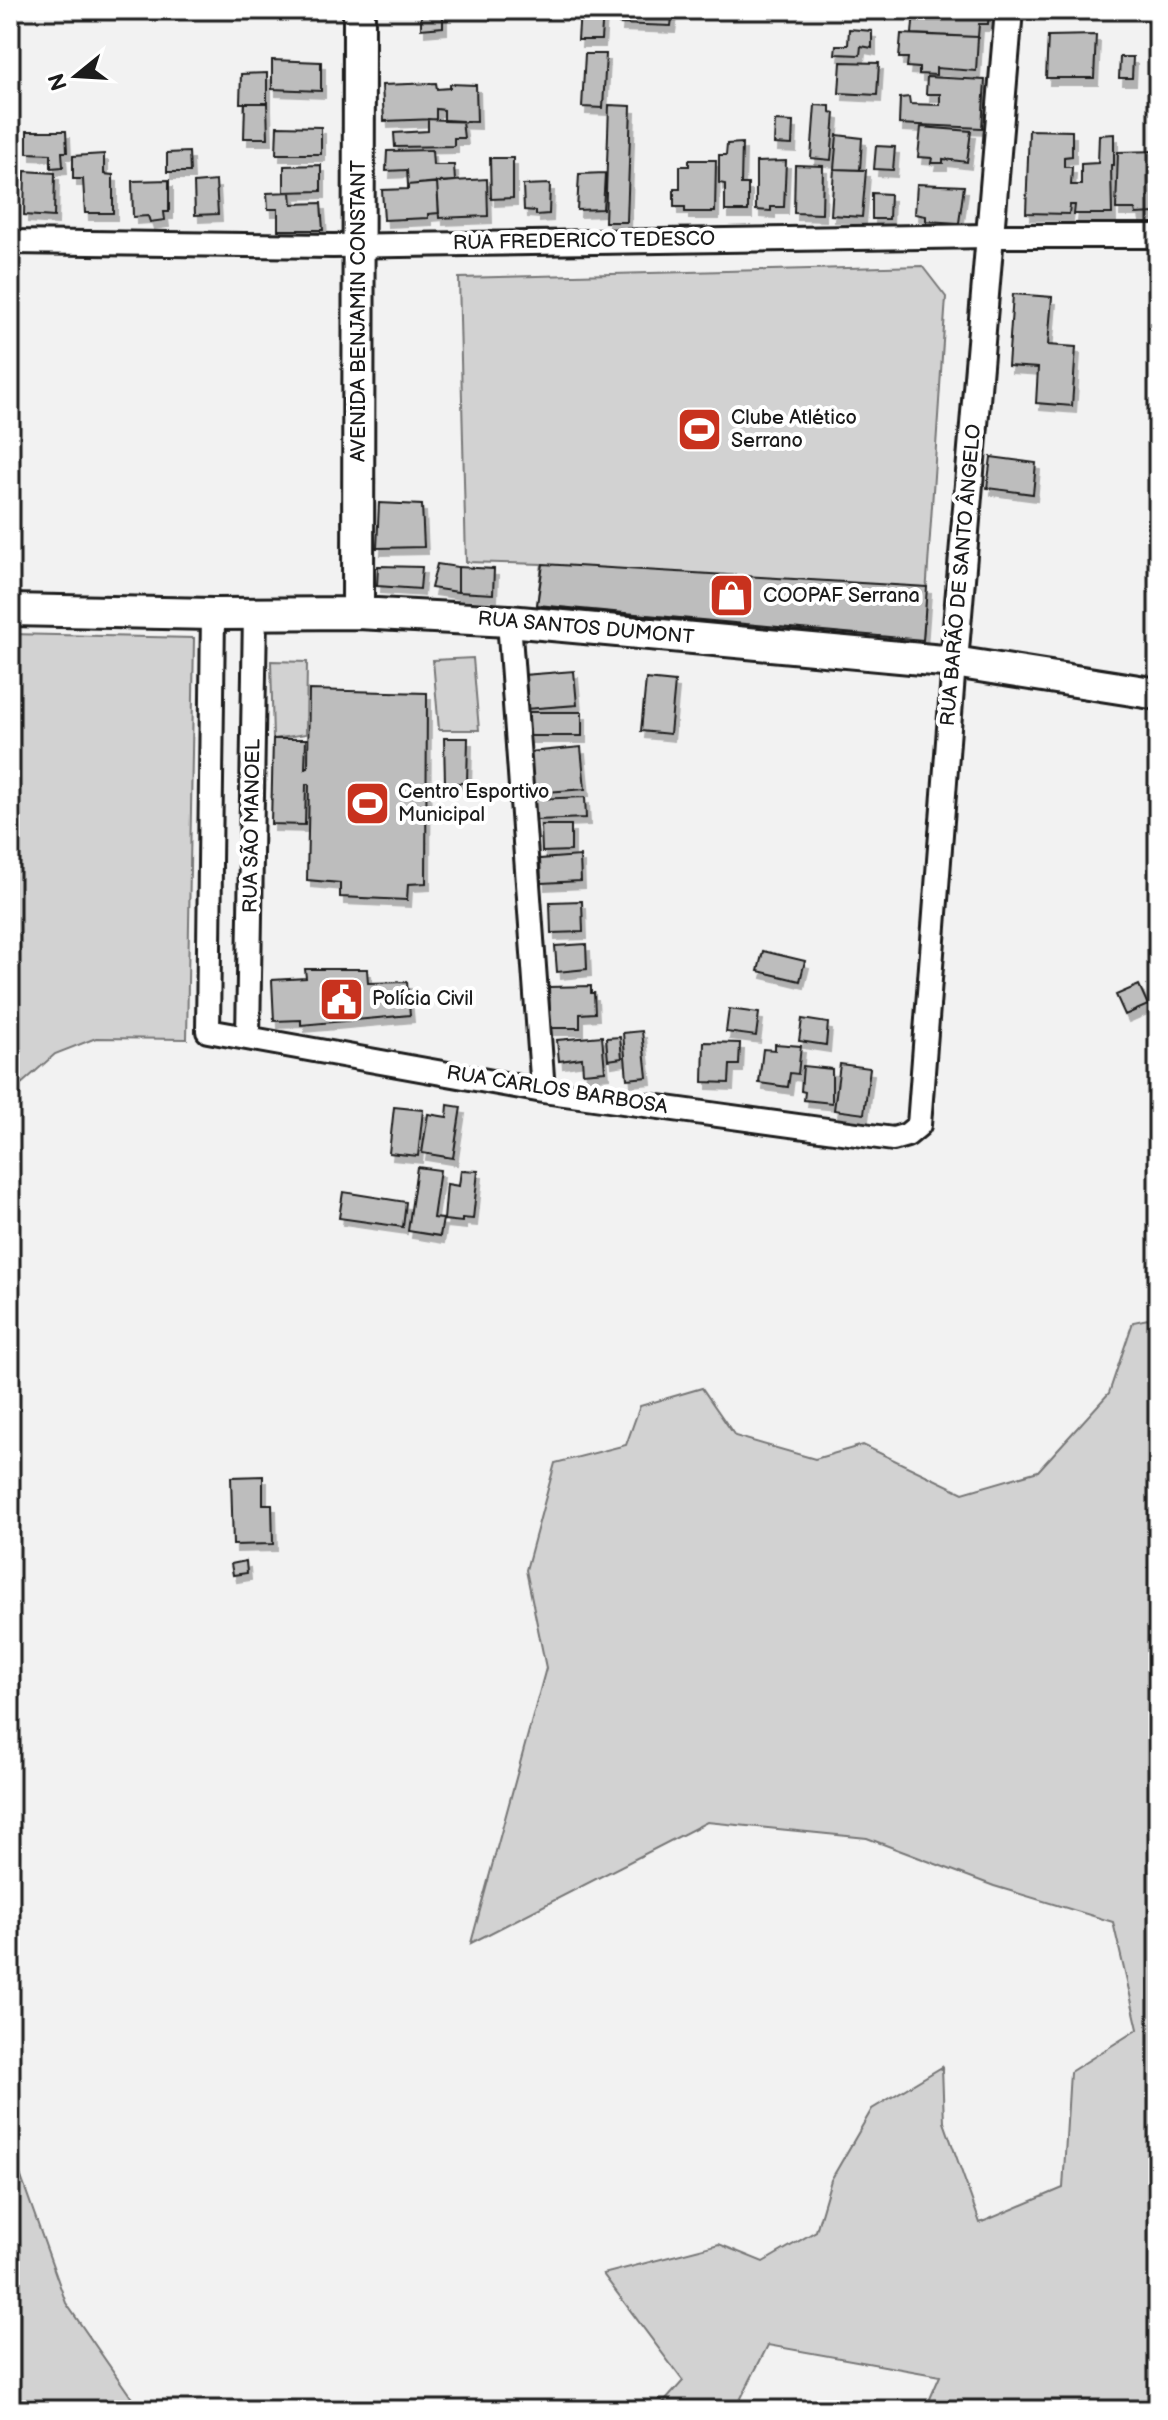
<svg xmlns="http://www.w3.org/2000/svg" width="1168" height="2420" font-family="'Balsamiq Sans',sans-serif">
<defs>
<filter id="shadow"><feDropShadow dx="4" dy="7" stdDeviation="0" flood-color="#0004"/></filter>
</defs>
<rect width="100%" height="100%" fill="#f2f2f2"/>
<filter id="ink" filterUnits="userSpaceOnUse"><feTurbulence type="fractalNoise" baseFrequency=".0125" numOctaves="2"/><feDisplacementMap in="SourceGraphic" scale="16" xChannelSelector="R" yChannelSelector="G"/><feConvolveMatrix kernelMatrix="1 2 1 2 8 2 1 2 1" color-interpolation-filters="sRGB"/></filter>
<g filter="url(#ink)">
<path fill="#d2d2d2" stroke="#777" stroke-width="2" d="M922,266L946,297L923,640L537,605L542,564L466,562L459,278Z
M10,634L194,638L187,1039L96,1038L55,1054L10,1094Z
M473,658L479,730H439L433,660Z
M271,661L307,662L306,734L273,739Z
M1158,1317V2410H925L940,2376L768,2345L735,2410H657L683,2381L603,2274L719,2244L763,2262L816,2231L831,2180L872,2109L942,2067L944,2122L980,2223L1063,2188L1070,2072L1138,2029L1113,1922L994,1886L867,1838L707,1822L471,1943L546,1668L526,1570L555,1463L626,1445L640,1406L702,1388L735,1436L815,1459L863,1445L963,1493L1038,1471L1109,1393L1133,1322Z
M10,2146L66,2303L140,2410H10Z"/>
<path fill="#bdbdbd" stroke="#1c1c1c" stroke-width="2" filter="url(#shadow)" d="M443,10V27L421,29V11Z
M580,10H603L601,40H578Z
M620,10H673L671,26L619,24Z
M914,10H989L988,24H979L978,37L912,34Z
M849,29L872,31V48L861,46L860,55L835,54L836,45H848Z
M901,34L978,37L976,71L936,68V75L919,74V68L907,67L908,58H899Z
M1096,35L1094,78H1046L1048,36Z
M585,54H606L603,108L582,107Z
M1120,57H1133L1132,78H1119Z
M272,60L321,62V91L272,89Z
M841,62L879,63L877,95L839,93Z
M267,73V103H240L241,74Z
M927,77L985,80L982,128L899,124L900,98L909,97L910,104L940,105V94H926Z
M436,83L437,89L450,88V84L476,85L477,122L444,121V110L436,109V119L384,121L382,85Z
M245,103H267L268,138H244Z
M609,105L631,106L627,222H605Z
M815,105L830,106V112L835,113L831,160L811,158Z
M428,119L462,121L464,138H454V146L395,147L394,133L428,131Z
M775,121L793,122L792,145L774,144Z
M277,126L321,127V154H276Z
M921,127L971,131L967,162L943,159V163H931L932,158L918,157Z
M1029,130L1072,131V156L1064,157V167H1072L1071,185H1081V164L1098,163L1099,135L1114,134V165H1111L1112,214H1074L1075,205H1070L1069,214L1026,213Z
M27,131H66L67,152H62L63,167L51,168V154L27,153Z
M10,132H14L16,173H10Z
M837,135L862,138L860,170L834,169Z
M742,143L741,184H748V211H725V184L719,183V155H726L727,144Z
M876,146L895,147L893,170L874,169Z
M432,150L433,165H454L455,181L408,185L407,170L386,171L387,151Z
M1158,151L1155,213L1136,214L1135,209H1116L1118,152Z
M189,152L190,172H167V153Z
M104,154V174L113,175V213H85L83,179H73V156Z
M490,158H513V198L491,199Z
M689,160H716L715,212H685V207H674V189H680V166H689Z
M786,161L784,207H771V211L756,210V162Z
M321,165V191L284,192V166Z
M795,165L823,166L822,214L794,213Z
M834,169L866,170L862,217L831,215Z
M25,171L55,173L54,217L24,215Z
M605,173L603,209L577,210L579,174Z
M487,179L488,216L439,218L437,182Z
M169,180V212H164L165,220L150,222L148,216L133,217L132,181Z
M216,181L218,214L195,215L194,183Z
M437,182L439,213L428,214V218L384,220L382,190L408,189V185Z
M550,184L549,214L536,215V211L524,210L523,185Z
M917,184L964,186L959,223L926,221V216L915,214Z
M291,192L292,204L321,203L323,230H278V209H268L267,193Z
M872,193L890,194L889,219H872Z
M1013,294L1052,297L1048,345L1076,347L1072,406L1036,403L1038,368L1008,366Z
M991,457L1036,463L1033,494L987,488Z
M379,503L422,505L424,547L377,548Z
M437,564L458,567V592L431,588Z
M543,564L927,587L923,640L537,605Z
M378,566L422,567L420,589L377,586Z
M458,567L494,569L493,594L458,592Z
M574,671L577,705L525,709L523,675Z
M646,679L675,682L670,734L641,731Z
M309,690L427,693L426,883L408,884L407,900L340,897V883L307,880L309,784H306L305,825L271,824L273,739H306L305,769L308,768Z
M529,712H582V736H529Z
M444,738H468L467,783H445Z
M581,747L585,789L534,793L530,752Z
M585,797L586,818L536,820L535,799Z
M541,825H571V851L542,852Z
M580,856L581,881L541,883L540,859Z
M582,901L583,932L551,933L550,902Z
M586,944L587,969L557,972L555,946Z
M763,951L805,961L800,981L758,971Z
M305,969H367L368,983L407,982L410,1015L301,1025V1020L274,1021L272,980L306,978Z
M1139,985L1148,1005L1125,1015L1116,995Z
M591,986V993H594L595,1013L580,1014V1028H550L549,987Z
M729,1009L759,1013L756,1036L726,1032Z
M802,1019L828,1023L826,1045L799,1041Z
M642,1031L647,1077L627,1079L623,1033Z
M602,1036L605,1071L583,1073L582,1058L559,1061L557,1040Z
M620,1037L622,1058L608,1060L606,1038Z
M704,1042L740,1043L739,1065H730L729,1083L703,1082Z
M775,1044L801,1046L798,1074L790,1073L788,1087L759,1083L763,1049L775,1050Z
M840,1064L870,1068L864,1114L834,1110Z
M803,1066L832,1069V1103L804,1100L805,1092L801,1091Z
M448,1105L461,1107L453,1158L422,1153L428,1114L447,1117Z
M394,1107L423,1110L418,1156L389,1153Z
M417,1167L440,1170L433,1218L443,1219L440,1236L408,1231Z
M461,1170L478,1171L473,1219L462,1218V1222L444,1220L447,1184L459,1186Z
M343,1192L406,1202L403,1227L339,1218Z
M263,1476V1504H272L273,1544L233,1545L231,1477Z
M246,1561L247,1573L233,1575L231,1564Z"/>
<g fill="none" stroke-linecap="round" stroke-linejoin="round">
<defs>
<path id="minor" d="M10,242L333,246L990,236H1158
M213,614L208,1031L543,1091L893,1139L907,1135L919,1125L954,662
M509,621L543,1091
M248,1037L255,614"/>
<path id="tertiary" d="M954,662L1009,10"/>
<path id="secondary" d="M10,610L213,614L358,613L509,621L954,662L1158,694
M358,613L359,10"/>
</defs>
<use href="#minor" stroke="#1c1c1c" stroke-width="28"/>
<use href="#tertiary" stroke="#1c1c1c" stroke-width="32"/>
<use href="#secondary" stroke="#1c1c1c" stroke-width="36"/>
<use href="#minor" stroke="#fff" stroke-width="22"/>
<use href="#tertiary" stroke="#fff" stroke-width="26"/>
<use href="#secondary" stroke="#fff" stroke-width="30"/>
</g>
</g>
<defs>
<symbol id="stadium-square" viewBox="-11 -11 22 22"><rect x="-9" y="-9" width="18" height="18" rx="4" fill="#c8321e" stroke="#fff"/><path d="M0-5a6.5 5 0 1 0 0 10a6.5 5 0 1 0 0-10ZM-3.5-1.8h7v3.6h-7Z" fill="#fff"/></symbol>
<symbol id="shop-square" viewBox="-11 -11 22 22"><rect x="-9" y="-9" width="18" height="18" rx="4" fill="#c8321e" stroke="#fff"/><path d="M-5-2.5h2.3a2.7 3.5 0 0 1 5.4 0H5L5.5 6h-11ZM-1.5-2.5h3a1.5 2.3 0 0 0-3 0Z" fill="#fff"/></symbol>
<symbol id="civic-square" viewBox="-11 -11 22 22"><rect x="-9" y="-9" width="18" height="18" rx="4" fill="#c8321e" stroke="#fff"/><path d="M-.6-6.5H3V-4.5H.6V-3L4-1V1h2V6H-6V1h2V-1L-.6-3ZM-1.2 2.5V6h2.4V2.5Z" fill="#fff"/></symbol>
</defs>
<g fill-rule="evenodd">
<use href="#stadium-square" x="674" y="404" width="51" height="51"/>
<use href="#shop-square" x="706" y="570" width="51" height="51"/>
<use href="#stadium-square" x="342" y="778" width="51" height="51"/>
<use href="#civic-square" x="316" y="974" width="51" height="51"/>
</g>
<g text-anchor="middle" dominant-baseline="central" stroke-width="8" stroke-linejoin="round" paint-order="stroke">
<g font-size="20" fill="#1c1c1c" stroke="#fff">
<text transform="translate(584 241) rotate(-1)">RUA FREDERICO TEDESCO</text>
<text transform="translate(359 311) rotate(-90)">AVENIDA BENJAMIN CONSTANT</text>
<text transform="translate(961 575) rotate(-85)">RUA BARÃO DE SANTO ÂNGELO</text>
<text transform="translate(586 628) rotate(5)">RUA SANTOS DUMONT</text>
<text transform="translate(252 826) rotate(-89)">RUA SÃO MANOEL</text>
<text transform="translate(557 1090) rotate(9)">RUA CARLOS BARBOSA</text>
</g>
<g font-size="20" fill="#1c1c1c" stroke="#fff" text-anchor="start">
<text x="731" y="418">Clube Atlético<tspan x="731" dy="23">Serrano</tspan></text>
<text x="763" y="596">COOPAF Serrana</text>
<text x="398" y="792">Centro Esportivo<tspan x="398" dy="23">Municipal</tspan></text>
<text x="372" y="999">Polícia Civil</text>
</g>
</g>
<rect width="1168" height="2420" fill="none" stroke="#fff" stroke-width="40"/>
<rect x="20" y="20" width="1128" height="2380" fill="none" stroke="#1c1c1c" stroke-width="3" filter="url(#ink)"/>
<g transform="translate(76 76) rotate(252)" stroke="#ffffff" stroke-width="6" paint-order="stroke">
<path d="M0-6L14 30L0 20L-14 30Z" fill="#1c1c1c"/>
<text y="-12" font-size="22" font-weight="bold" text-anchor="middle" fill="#1c1c1c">N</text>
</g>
</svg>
